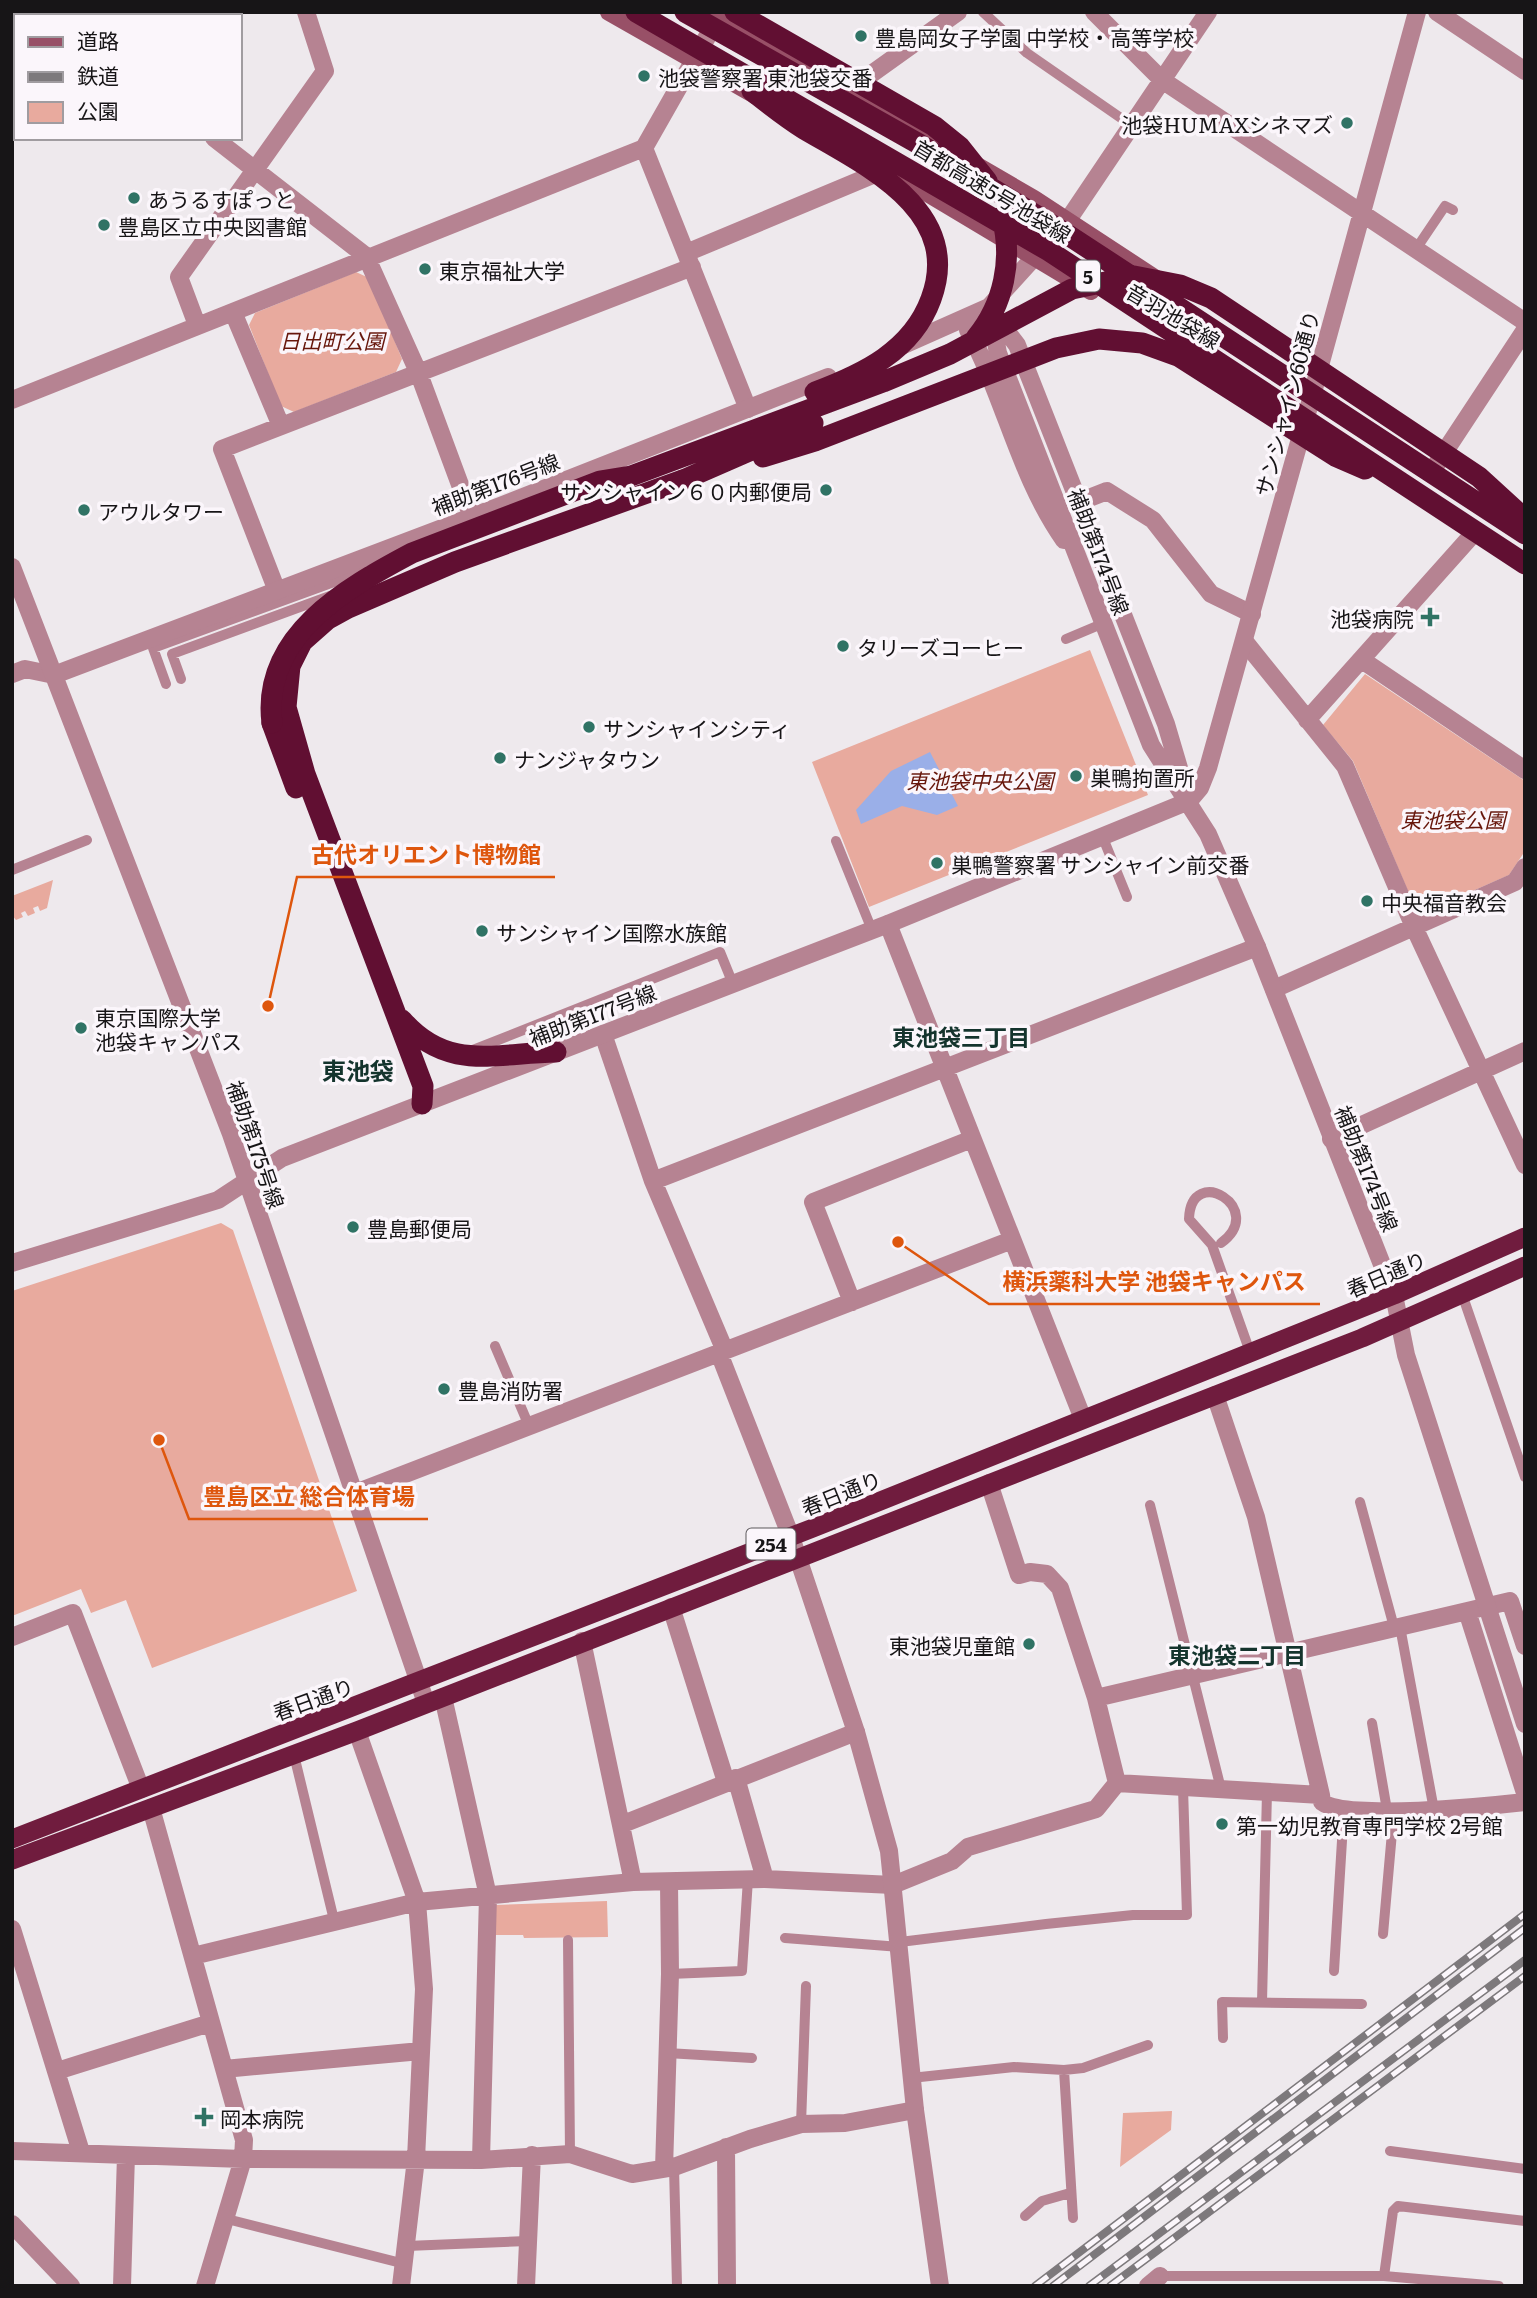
<svg xmlns="http://www.w3.org/2000/svg" width="1537" height="2298" font-family="Literata,'Noto Sans JP',serif">
<rect width="100%" height="100%" fill="#eee9ed"/>
<path fill="#e8aa9e" d="M356,272L369,278L402,359L396,372L294,412L281,406L249,325L255,313Z
M1090,650L1148,795L869,907L812,762Z
M1365,674L1525,781V851L1509,875L1418,915L1353,761L1323,725Z
M53,880L47,908L40,911L38,906L33,908L35,913L28,916L25,911L21,913L23,917L16,920L12,915V896Z
M221,1223L233,1230L357,1591L152,1668L126,1600L91,1613L81,1589L12,1616V1291Z
M607,1901L608,1937L524,1938L523,1935H495V1905Z
M1172,2111L1171,2130L1120,2167L1123,2113Z"/>
<path fill="#9aafe8" d="M930,752L958,806L937,815L902,806L861,824L856,810L891,771Z"/>
<g fill="none" stroke-linecap="round" stroke-linejoin="round">
<path stroke="#b68392" stroke-width="10" d="M983,12L1027,53L1131,125
M1416,249L1445,206L1453,210
M1066,639L1104,623
M181,679L172,654L330,596
M166,684L153,648L364,571
M1103,838L1127,897
M836,841L872,930
M12,870L87,840
M473,1050L720,952L733,984
M1221,1243C1268,1209 1191,1162 1189,1219L1212,1245L1250,1352
M1462,1294L1525,1477
M495,1346L529,1426
M1360,1502L1394,1627L1401,1632L1434,1810
M1150,1505L1221,1789
M1372,1723L1387,1810
M294,1755L334,1920
M1383,1934L1394,1810
M785,1938L900,1947
M568,1940L570,2154
M900,1942L1046,1924L1133,1915H1187L1183,1788
M1334,1971L1344,1808
M670,1974L742,1971L748,1879
M1262,2002L1267,1792
M1223,2038L1222,2002L1362,2004
M667,2053L752,2058
M1064,2070L1073,2218
M911,2078L1014,2067L1064,2070L1083,2068L1148,2045
M801,2124L806,1986
M1390,2151L1525,2169
M674,2167L677,2286
M1025,2216L1042,2201L1070,2193
M227,2219L405,2264
M407,2246L527,2241
M1160,2276H1384L1499,2286
M1384,2276L1393,2211L1398,2206L1525,2221"/>
<path stroke="#b68392" stroke-width="18" d="M1094,12L1162,80L1525,322
M849,90L958,12
M214,138L366,256L419,374L472,517
M644,148L748,409
M1068,220L1208,12
M686,253L887,169
M233,312L281,426
M197,325L179,277L325,71L306,12
M1316,380L1417,12
M12,400L644,148L719,16
M1436,465L1525,330
M1079,502L1107,491L1153,520L1211,594L1252,614
M277,591L222,449L692,267
M1245,642L1345,766L1414,927L1525,1165
M1362,660L1525,770
M12,674L25,669L54,675
M1307,720L1474,533
M888,924L1083,1419
M1274,989L1515,882L1525,867
M603,1034L653,1181L725,1351
M1331,1139L1525,1051
M653,1181L1257,947
M852,1302L813,1202L972,1139
M719,1353L791,1537
M1215,1395L1256,1517L1321,1795
M989,1483L1019,1575L1030,1572L1047,1574L1060,1588L1096,1698L1117,1783
M353,1494L1012,1240
M671,1607L726,1782
M1467,1611L1525,1793
M12,1637L73,1613L141,1789
M582,1641L633,1882
M443,1697L488,1896L481,2160
M1096,1698L1510,1601L1525,1646
M357,1731L417,1902L424,1989L416,2159L401,2286
M736,1778L765,1879
M151,1808L244,2140L243,2159L205,2286
M623,1824L856,1732
M12,1929L81,2152
M193,1956L417,1902L633,1882L765,1879L893,1885L952,1861L968,1847L1096,1809L1117,1783L1321,1795L1322,1802C1346,1821 1489,1806 1525,1802
M224,2069L421,2051
M57,2071L210,2023
M726,2147L727,2286
M12,2151L243,2159L481,2160L570,2154L632,2174L674,2167L750,2139L801,2124L845,2123L915,2110
M664,2169L670,1974L669,1882
M122,2286L126,2155
M526,2286L532,2155
M1148,2286L1160,2276"/>
<path stroke="#b68392" stroke-width="18" d="M1437,12L1525,71
M995,316L1017,345L1166,724L1184,785
M991,317L998,353L1151,745L1208,834L1257,947L1394,1295L1406,1355L1525,1724
M968,330C1005,398 1019,476 1064,540
M899,347L989,307L1068,220
M12,567L231,1134L426,1703
M54,675L503,505L828,377
M12,1263L218,1200L282,1158L888,924L1189,801L1200,788L1208,768L1315,385
M791,1537L856,1732L889,1851L915,2110L940,2286
M12,2224L71,2286"/>
<path stroke="#985067" stroke-width="18" d="M609,12L762,99
M712,12L1034,199L1156,279
M12,14L19,12
M76,16L87,12
M12,36L16,34
M884,167L1091,291"/>
<path stroke="#701c3e" stroke-width="19" d="M12,1839L813,1528L1394,1295L1525,1237
M12,1860L357,1731L1362,1338L1525,1266"/>
<path stroke="#610f32" stroke-width="21" d="M272,723L296,788
M402,1020C447,1072 495,1053 556,1052
M422,1104L423,1086L305,774L286,707L290,666L302,642L328,619L348,608L455,562L683,480"/>
<defs>
<path id="rail" d="M1035,2286L1525,1914
M1053,2286L1525,1928
M1089,2286L1525,1960
M1110,2286L1525,1976"/>
</defs>
<use href="#rail" stroke="#7d797c" stroke-width="8"/>
<use href="#rail" stroke="#fbf6fb" stroke-width="5" stroke-dasharray="16" stroke-linecap="butt"/>
<path stroke="#610f32" stroke-width="21" d="M636,12L1049,251L1525,564
M685,12L919,144L1062,231L1525,534
M735,12L934,126L960,147L987,181
M752,91C769,104 786,118 804,129C865,165 964,210 931,299C912,351 863,374 815,392
M976,338C1004,304 1013,259 1002,217
M763,457L815,441L1056,348L1099,339L1142,343L1178,356L1335,456L1365,469
M683,480L813,423
M272,723C261,636 346,588 412,553L600,481L631,476L883,382L950,354L1072,289L1134,276L1180,285L1211,298L1479,477L1525,519"/>
</g>
<g fill="#307365" stroke="#fbf6fb" stroke-width="2.5">
<circle cx="861" cy="36" r="7"/>
<circle cx="644" cy="76" r="7"/>
<circle cx="1347" cy="123" r="7"/>
<circle cx="134" cy="198" r="7"/>
<circle cx="104" cy="225" r="7"/>
<circle cx="425" cy="269" r="7"/>
<circle cx="826" cy="490" r="7"/>
<circle cx="84" cy="510" r="7"/>
<path d="M1426.5 606.5h7v7h7v7h-7v7h-7v-7h-7v-7h7z"/>
<circle cx="843" cy="646" r="7"/>
<circle cx="589" cy="727" r="7"/>
<circle cx="500" cy="758" r="7"/>
<circle cx="1076" cy="776" r="7"/>
<circle cx="937" cy="863" r="7"/>
<circle cx="1367" cy="901" r="7"/>
<circle cx="482" cy="931" r="7"/>
<circle cx="81" cy="1028" r="7"/>
<circle cx="353" cy="1227" r="7"/>
<circle cx="444" cy="1389" r="7"/>
<circle cx="1029" cy="1644" r="7"/>
<circle cx="1222" cy="1824" r="7"/>
<path d="M200.5 2106.5h7v7h7v7h-7v7h-7v-7h-7v-7h7z"/>
</g>
<g text-anchor="middle" dominant-baseline="central" stroke-width="7" stroke-linejoin="round" paint-order="stroke">
<g fill="#fbf6fb" stroke="#5b585b" stroke-width="2">
<rect x="1076" y="260.5" width="24" height="31" rx="5"/>
<rect x="746.5" y="1528.5" width="49" height="31" rx="5"/>
</g>
<g font-size="19" font-weight="bold" fill="#171517">
<text x="1088" y="276">5</text>
<text x="771" y="1544">254</text>
</g>
<g font-size="21" fill="#171517" stroke="#fbf6fb" text-anchor="start">
<text x="875" y="36">豊島岡女子学園 中学校・高等学校</text>
<text x="658" y="76">池袋警察署 東池袋交番</text>
<text x="1333" y="123" text-anchor="end">池袋HUMAXシネマズ</text>
<text x="148" y="198">あうるすぽっと</text>
<text x="118" y="225">豊島区立中央図書館</text>
<text x="439" y="269">東京福祉大学</text>
<text x="812" y="490" text-anchor="end">サンシャイン６０内郵便局</text>
<text x="98" y="510">アウルタワー</text>
<text x="1414" y="617" text-anchor="end">池袋病院</text>
<text x="857" y="646">タリーズコーヒー</text>
<text x="603" y="727">サンシャインシティ</text>
<text x="514" y="758">ナンジャタウン</text>
<text x="1090" y="776">巣鴨拘置所</text>
<text x="951" y="863">巣鴨警察署 サンシャイン前交番</text>
<text x="1381" y="901">中央福音教会</text>
<text x="496" y="931">サンシャイン国際水族館</text>
<text x="95" y="1016">東京国際大学<tspan x="95" dy="24">池袋キャンパス</tspan></text>
<text x="367" y="1227">豊島郵便局</text>
<text x="458" y="1389">豊島消防署</text>
<text x="1015" y="1644" text-anchor="end">東池袋児童館</text>
<text x="1236" y="1824">第一幼児教育専門学校 2号館</text>
<text x="220" y="2117">岡本病院</text>
</g>
<g font-size="21" fill="#171517" stroke="#fbf6fb">
<text transform="translate(993 190) rotate(31)">首都高速5号池袋線</text>
<text transform="translate(1174 315) rotate(31)">音羽池袋線</text>
<text transform="translate(1286 403) rotate(-75)">サンシャイン60通り</text>
<text transform="translate(495 483) rotate(-21)">補助第176号線</text>
<text transform="translate(1100 551) rotate(69)">補助第174号線</text>
<text transform="translate(592 1014) rotate(-21)">補助第177号線</text>
<text transform="translate(257 1144) rotate(71)">補助第175号線</text>
<text transform="translate(1368 1168) rotate(68)">補助第174号線</text>
<text transform="translate(1386 1273) rotate(-23)">春日通り</text>
<text transform="translate(841 1492) rotate(-22)">春日通り</text>
<text transform="translate(313 1698) rotate(-20)">春日通り</text>
</g>
<g font-size="21" font-style="italic" fill="#67160b" stroke="#fbf6fb">
<text x="332" y="339">日出町公園</text>
<text x="980" y="779">東池袋中央公園</text>
<text x="1453" y="818">東池袋公園</text>
</g>
<g font-size="23" font-weight="bold" fill="#14342d" stroke="#fbf6fb">
<text x="961" y="1036">東池袋三丁目</text>
<text x="1237" y="1654">東池袋二丁目</text>
</g>
<g font-size="24" font-weight="bold" fill="#14342d" stroke="#fbf6fb">
<text x="358" y="1069">東池袋</text>
</g>
</g>
<path fill="none" stroke="#de560d" stroke-width="2.5" d="M268 1006L297 877H555M898 1242L989 1304H1320M159 1440L189 1519H428"/>
<g fill="#de560d" stroke="#fbf6fb" stroke-width="2.5">
<circle cx="268" cy="1006" r="7"/>
<circle cx="898" cy="1242" r="7"/>
<circle cx="159" cy="1440" r="7"/>
</g>
<g font-size="23" text-anchor="middle" font-weight="bold" fill="#de560d" stroke="#fbf6fb" stroke-width="7" stroke-linejoin="round" paint-order="stroke">
<text x="426" y="863">古代オリエント博物館</text>
<text x="1154" y="1290">横浜薬科大学 池袋キャンパス</text>
<text x="309" y="1505">豊島区立 総合体育場</text>
</g>
<rect width="1537" height="2298" fill="none" stroke="#171517" stroke-width="28"/>
<rect x="14" y="14" width="228" height="126" fill="#fbf6fb" stroke="#a09ca0" stroke-width="2"/>
<rect x="28" y="37" width="35" height="10" fill="#985067" stroke="#a09ca0" stroke-width="2"/>
<text x="77" y="49" font-size="21" fill="#171517">道路</text>
<rect x="28" y="72" width="35" height="10" fill="#7d797c" stroke="#a09ca0" stroke-width="2"/>
<text x="77" y="84" font-size="21" fill="#171517">鉄道</text>
<rect x="28" y="102" width="35" height="21" fill="#e8aa9e" stroke="#a09ca0" stroke-width="2"/>
<text x="77" y="119" font-size="21" fill="#171517">公園</text>
</svg>
